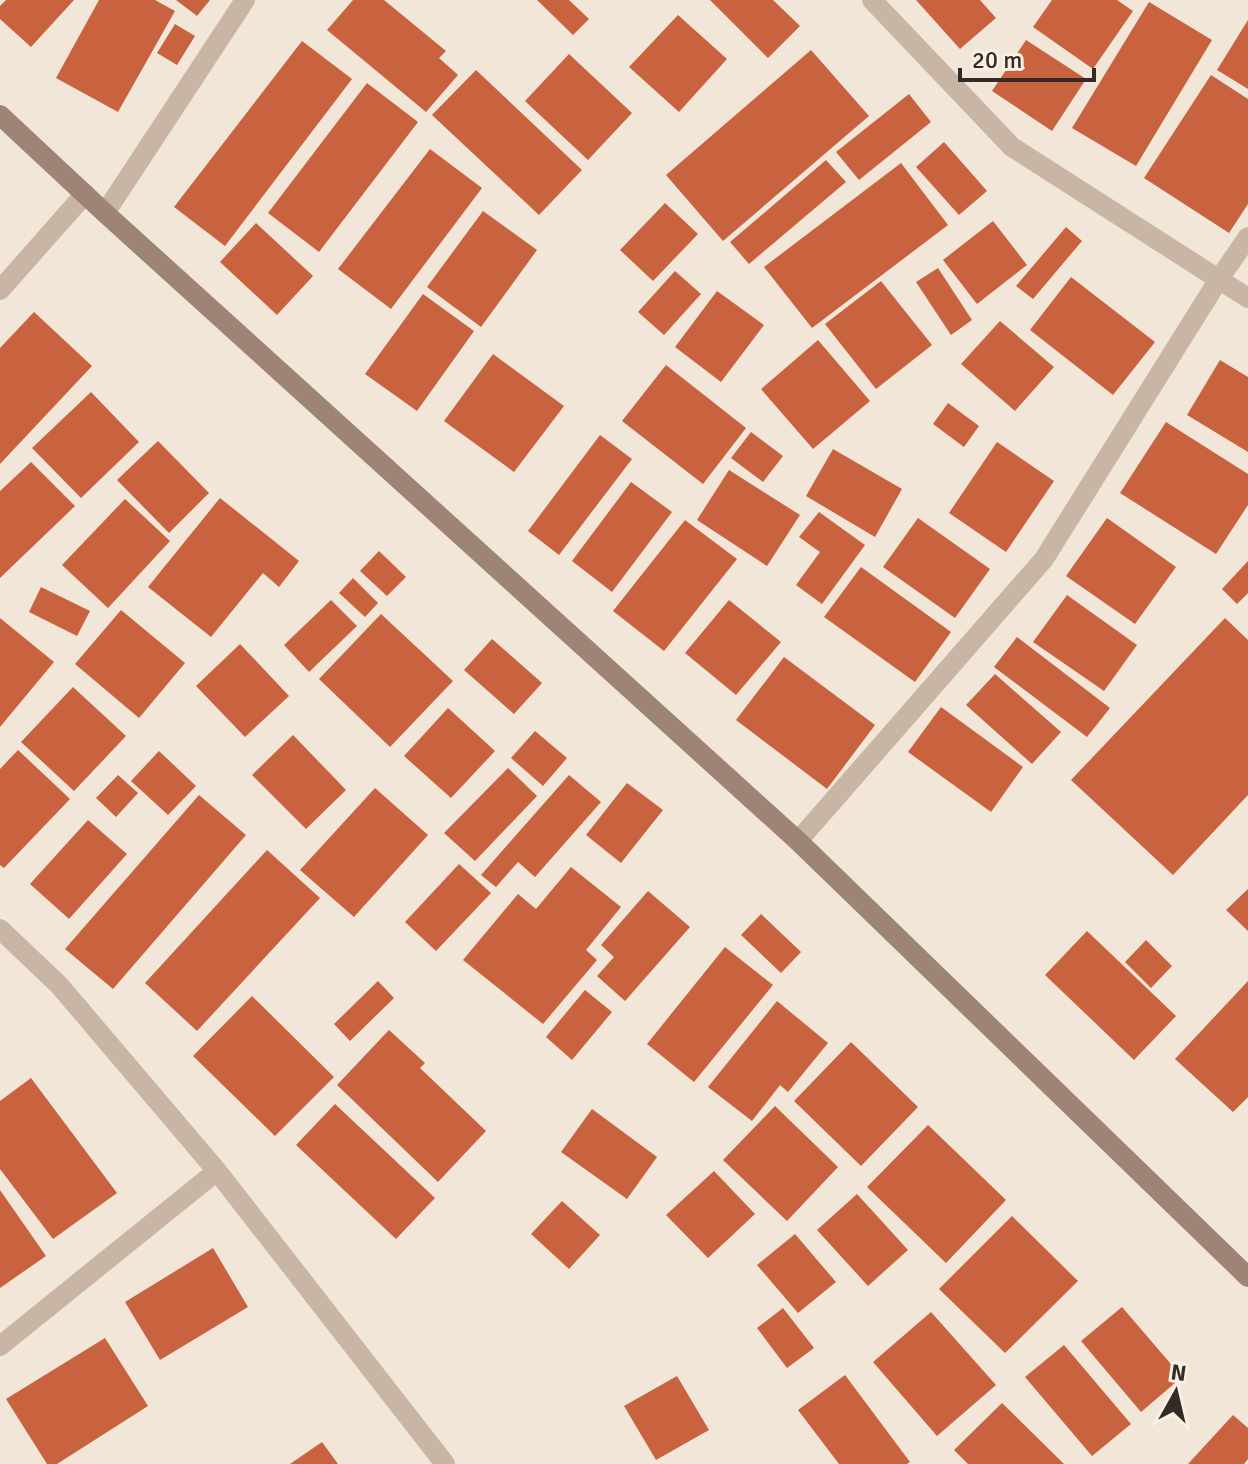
<svg xmlns="http://www.w3.org/2000/svg" width="1248" height="1464" font-family="Signika,sans-serif">
<rect width="100%" height="100%" fill="#f1e6d8"/>
<path fill="#c9623e" d="M6,0H74L31,47L0,19V6Z
M99,0H155L175,11L118,112L56,78Z
M176,0H210L197,16Z
M353,0H384L446,51L439,58L458,75L426,112L327,30Z
M537,0H569L589,19L573,35Z
M710,0H773L800,26L768,58Z
M916,0H980L996,18L960,49Z
M1052,0H1117L1133,11L1093,69L1033,27Z
M1149,2L1212,40L1136,166L1072,128Z
M678,15L727,59L679,112L629,67Z
M1248,20V89L1217,70Z
M175,24L195,36L177,65L157,53Z
M1026,40L1086,79L1052,131L992,91Z
M302,41L352,79L225,246L174,207Z
M811,50L869,116L723,241L666,175Z
M569,54L632,113L588,160L525,101Z
M476,70L582,170L539,215L432,115Z
M1211,75L1248,99V204L1229,233L1144,178Z
M367,83L418,122L319,252L268,213Z
M909,94L931,122L859,180L836,152Z
M944,142L987,191L959,215L916,167Z
M430,149L482,188L391,309L338,269Z
M826,160L846,182L749,264L730,242Z
M901,163L948,225L812,328L764,267Z
M665,203L698,234L653,281L620,250Z
M483,211L537,250L481,327L427,287Z
M993,221L1027,265L977,304L943,260Z
M256,223L313,276L277,315L220,262Z
M1066,227L1082,241L1033,299L1016,286Z
M938,268L972,320L951,335L916,282Z
M675,271L701,294L664,335L638,312Z
M1071,277L1155,342L1113,395L1030,330Z
M881,281L932,345L876,389L825,324Z
M717,291L764,325L721,382L675,347Z
M423,294L474,331L417,411L365,374Z
M34,312L92,366L0,464V348Z
M1000,321L1054,367L1015,411L961,364Z
M818,340L870,401L813,449L761,389Z
M493,354L564,406L514,472L444,421Z
M1220,360L1248,377V452L1187,415Z
M666,365L746,428L703,484L622,421Z
M91,392L139,442L81,498L32,448Z
M948,403L979,426L964,447L933,424Z
M1166,422L1248,474V505L1216,554L1120,493Z
M751,432L783,456L763,482L731,458Z
M600,435L632,459L559,555L528,531Z
M158,441L209,493L169,533L117,480Z
M997,442L1054,481L1006,552L949,513Z
M833,449L902,489L875,537L806,496Z
M31,462L75,506L0,578V491Z
M729,470L800,515L767,566L697,520Z
M631,482L672,512L612,592L572,561Z
M220,498L299,561L279,587L263,573L211,637L148,587Z
M125,499L170,541L108,608L62,565Z
M819,512L865,545L822,604L796,585L820,552L799,537Z
M918,518L990,569L955,618L883,567Z
M1107,518L1176,567L1135,624L1066,576Z
M685,520L737,559L664,651L613,611Z
M379,551L406,577L387,596L360,571Z
M1248,561V593L1237,604L1222,589Z
M861,567L951,632L915,682L824,617Z
M353,578L378,603L365,617L339,593Z
M41,587L90,611L77,636L29,612Z
M1067,595L1137,645L1104,691L1033,642Z
M331,600L357,626L309,672L284,645Z
M729,600L781,642L736,695L685,653Z
M121,610L185,663L139,718L75,664Z
M381,614L453,681L390,747L319,679Z
M0,618L54,662L0,727Z
M1225,618L1248,640V795L1173,875L1071,780Z
M1017,637L1110,708L1087,737L994,667Z
M492,639L542,683L514,714L464,670Z
M240,644L289,696L245,737L196,686Z
M784,657L875,725L827,789L736,720Z
M995,674L1061,732L1032,764L966,705Z
M73,687L126,736L74,791L21,742Z
M941,707L1023,767L991,812L908,752Z
M448,708L495,751L451,798L404,756Z
M535,731L567,758L543,786L511,758Z
M293,735L346,790L306,829L252,775Z
M18,750L70,799L4,868L0,865V769Z
M159,751L196,786L168,815L131,781Z
M508,768L537,796L475,861L444,833Z
M118,775L138,793L116,817L96,798Z
M569,775L601,802L535,877L518,862L496,887L481,875Z
M627,783L663,810L621,863L586,835Z
M375,788L428,835L354,917L300,870Z
M199,795L246,835L113,989L65,949Z
M88,820L127,854L69,919L30,884Z
M267,850L320,898L197,1031L145,983Z
M459,864L491,893L436,951L405,922Z
M571,867L621,907L586,950L597,960L543,1024L463,960L518,894L536,909Z
M1248,889V931L1226,910Z
M648,891L690,927L625,1001L597,976L614,957L601,945Z
M761,914L801,952L781,973L741,935Z
M1087,931L1176,1016L1134,1060L1045,975Z
M1146,940L1172,966L1151,988L1125,962Z
M725,947L773,985L694,1082L647,1044Z
M378,981L394,998L350,1041L334,1024Z
M1248,981V1097L1233,1112L1175,1059Z
M585,990L612,1012L572,1060L546,1037Z
M252,996L334,1077L275,1136L193,1056Z
M777,1001L828,1043L788,1092L780,1085L752,1121L708,1087Z
M389,1030L425,1063L420,1068L486,1131L438,1182L337,1085Z
M851,1042L918,1107L861,1166L794,1101Z
M31,1078L117,1193L53,1239L0,1169V1101Z
M335,1104L435,1198L396,1239L296,1145Z
M775,1106L838,1167L787,1221L723,1160Z
M592,1109L657,1157L627,1199L561,1152Z
M928,1125L1006,1200L946,1263L867,1187Z
M714,1171L755,1214L708,1258L666,1215Z
M0,1190L46,1256L0,1288Z
M857,1194L908,1250L868,1286L817,1230Z
M562,1201L600,1235L569,1269L531,1234Z
M1012,1216L1078,1281L1005,1353L939,1289Z
M795,1234L836,1282L798,1313L757,1265Z
M213,1248L248,1307L160,1360L125,1302Z
M1122,1307L1182,1377L1141,1412L1081,1341Z
M783,1308L814,1348L787,1368L757,1328Z
M931,1312L996,1385L937,1436L873,1362Z
M105,1338L148,1406L57,1464H47L6,1399Z
M1064,1345L1131,1424L1092,1456L1025,1377Z
M845,1375L910,1462L907,1464H839L798,1410Z
M677,1376L709,1430L656,1460L624,1406Z
M1002,1403L1064,1464H968L954,1450Z
M1233,1415L1248,1428V1459L1244,1464H1188Z
M322,1442L338,1464H290Z"/>
<g fill="none" stroke-linecap="round" stroke-linejoin="round">
<path stroke="#c9b5a4" stroke-width="20" d="M872,0L1012,147L1248,298
M105,213L245,0
M0,290L85,194
M798,841L1044,559L1219,279L1248,237
M0,929L59,985L217,1171L445,1464
M0,1346L217,1171"/>
<path stroke="#9d8475" stroke-width="20" d="M0,115L105,213L798,841L1248,1277"/>
</g>
<g transform="translate(1176 1392) rotate(8)" stroke="#f9f0e4" stroke-width="6" paint-order="stroke">
<path d="M0-6L14 30L0 20L-14 30Z" fill="#342a26"/>
<text y="-12" font-size="22" font-weight="bold" text-anchor="middle" fill="#342a26">N</text>
</g>
<path d="M960 68v12h134v-12" fill="none" stroke="#342a26" stroke-width="4"/>
<text x="972" y="68" font-size="24" fill="#342a26" stroke="#f9f0e4" stroke-width="6" paint-order="stroke">20 m</text>
</svg>
